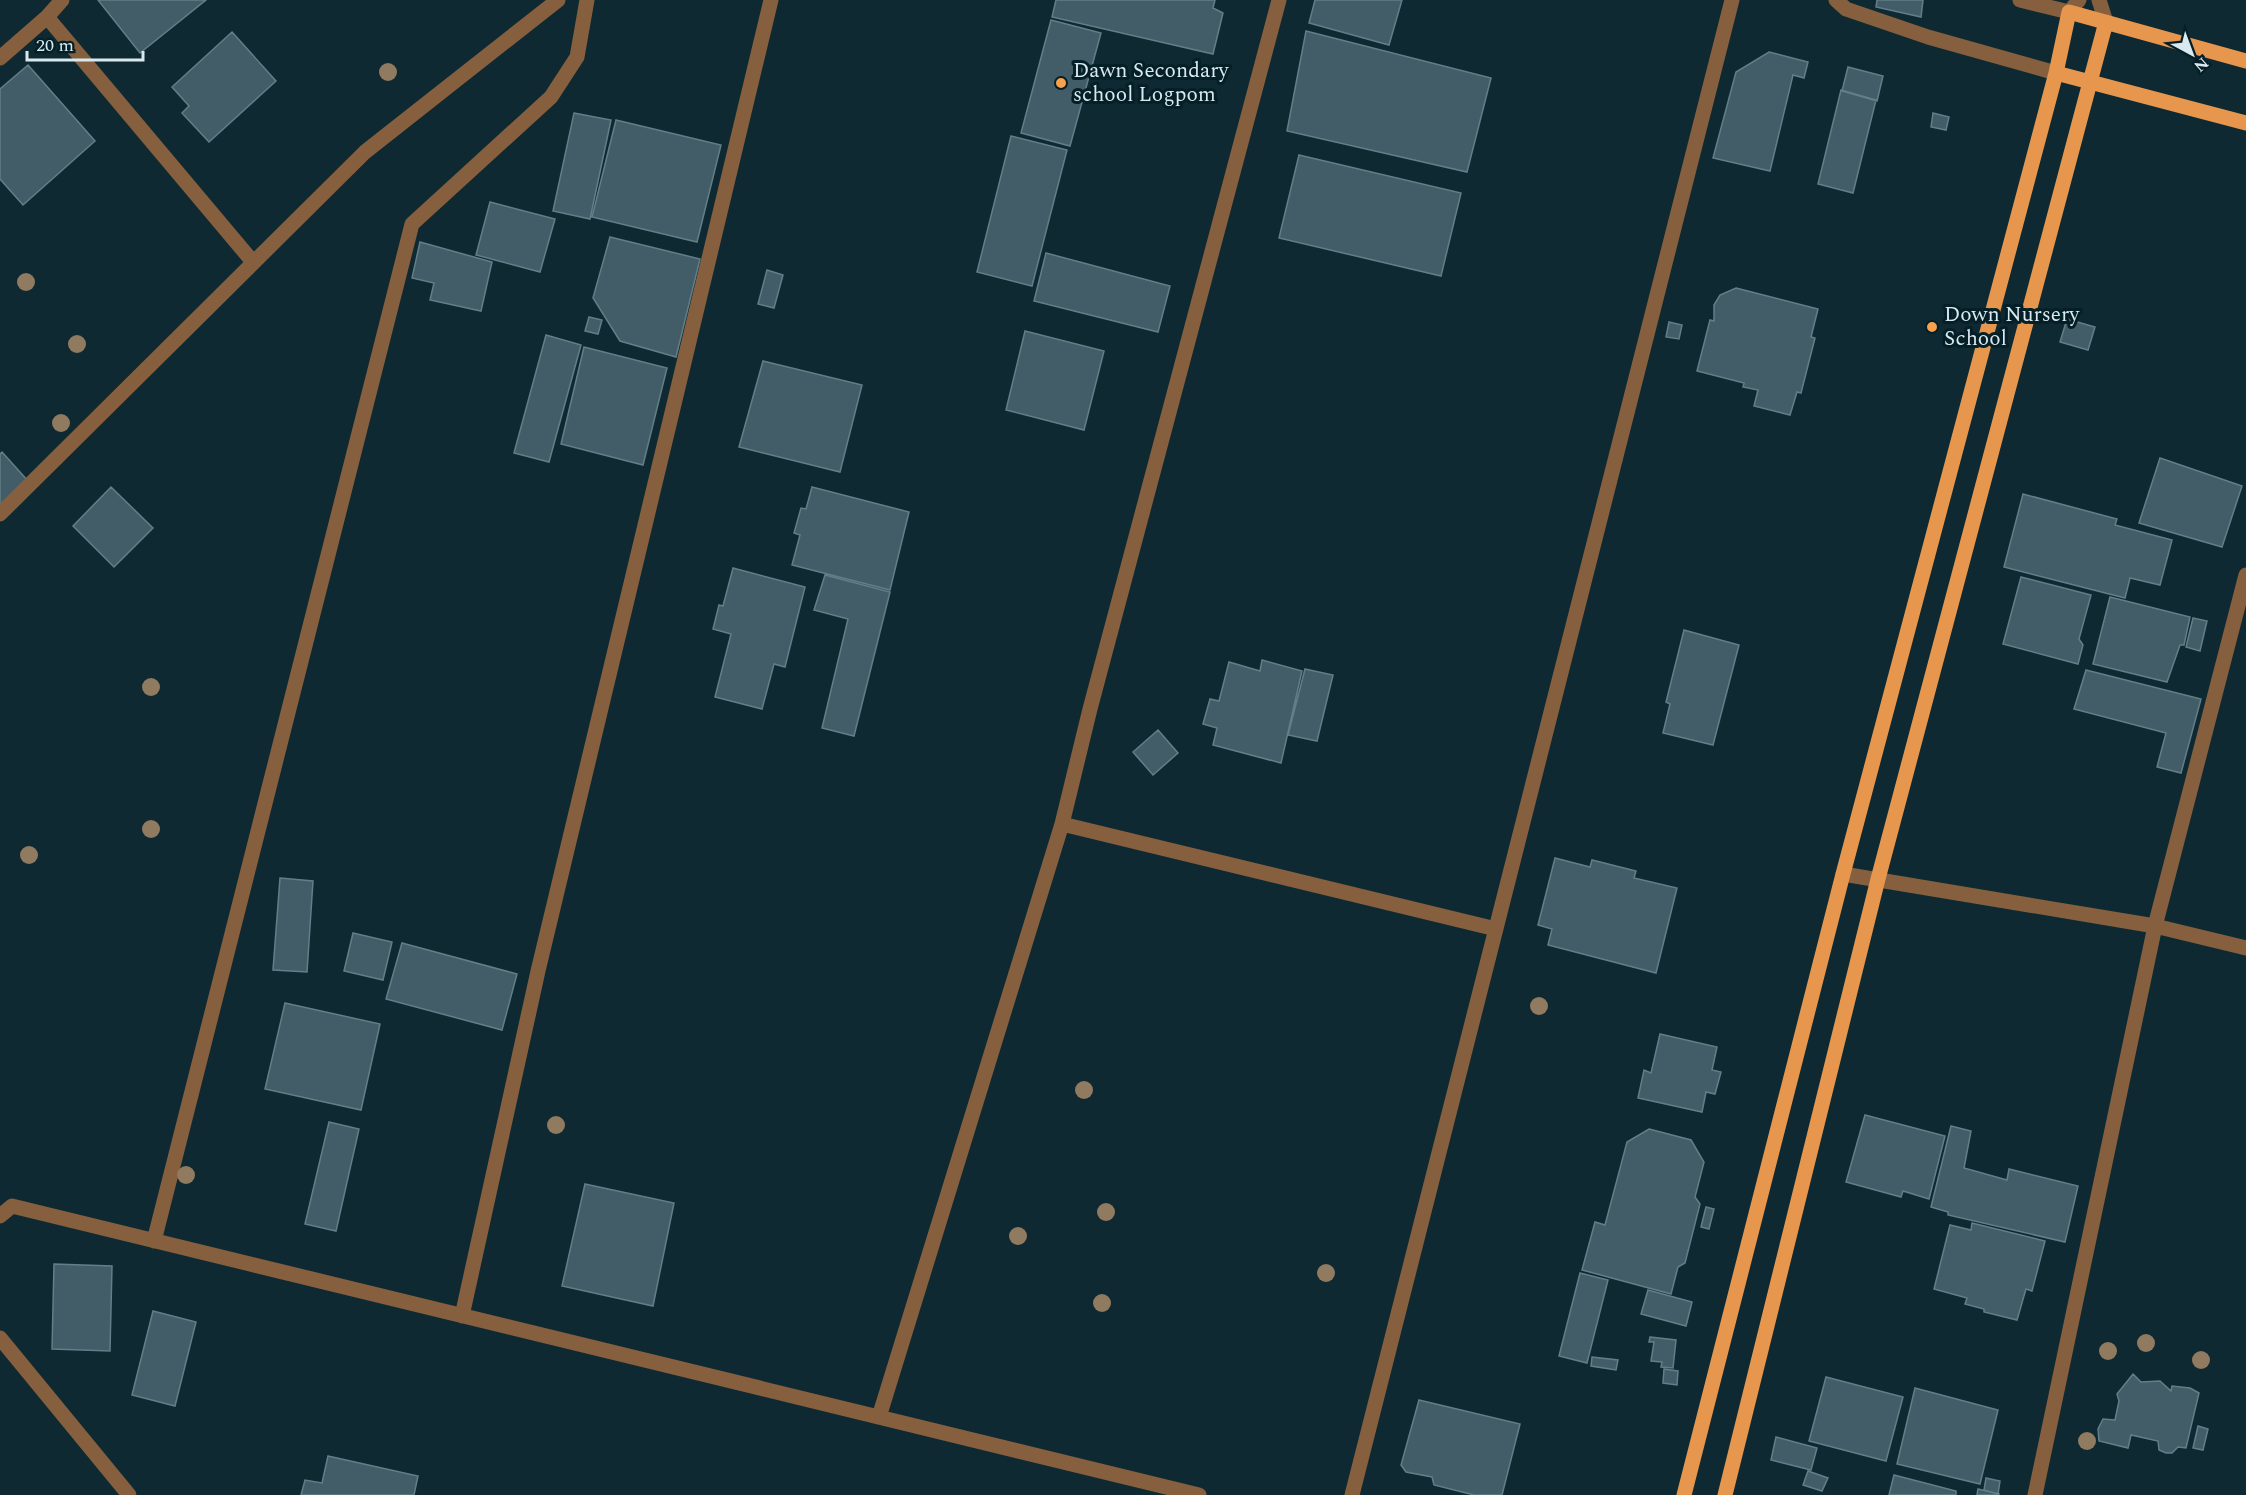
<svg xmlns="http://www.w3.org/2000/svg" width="2246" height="1495" font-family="Spectral,serif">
<rect width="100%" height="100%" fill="#0e2931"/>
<path fill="#425d67" stroke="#627f88" stroke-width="1.5" d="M98,0H206L140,53Z
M1056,0H1215L1213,8L1223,13L1213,54L1052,17Z
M1315,0H1402L1389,45L1309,23Z
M1877,0H1923L1921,17L1876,7Z
M1051,20L1101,33L1070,146L1021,133Z
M1306,31L1491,78L1467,172L1287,131Z
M232,32L276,81L209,142L182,113L189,106L172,87Z
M1769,52L1808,62L1804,78L1793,75L1770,171L1713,158L1736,72Z
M28,65L95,141L23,205L0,179V89Z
M1848,67L1883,76L1877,101L1842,91Z
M1841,90L1876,100L1853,193L1818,184Z
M574,113L611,120L590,219L553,211Z
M1933,113L1949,117L1946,130L1931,127Z
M616,120L721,145L697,242L592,217Z
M1011,136L1067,150L1032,286L977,272Z
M1299,155L1461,193L1441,276L1279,238Z
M490,202L555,219L540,272L476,255Z
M610,237L700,259L676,357L620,341L593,298Z
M420,242L492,262L481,311L430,300L434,283L412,278Z
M1046,253L1170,286L1158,332L1034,301Z
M767,270L783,275L774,308L758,304Z
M1736,288L1818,309L1811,337L1815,338L1801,393L1797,392L1790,415L1754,406L1758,390L1743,387L1744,383L1697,371L1710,320L1714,321V305L1720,295Z
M589,317L602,320L598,334L585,331Z
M2067,319L2095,327L2088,350L2060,342Z
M1669,322L1682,325L1679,339L1666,337Z
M1025,331L1104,351L1084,430L1006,410Z
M546,335L581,345L549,462L514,453Z
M584,347L667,368L643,465L561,444Z
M763,361L862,385L840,472L739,447Z
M2,452L28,481L0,505V454Z
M2160,458L2242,486L2222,547L2139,523Z
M111,487L153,528L114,567L73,526Z
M812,487L909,512L890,590L792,565L800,535L794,533L801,508L806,509Z
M2023,494L2117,519L2115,525L2172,540L2160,585L2130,578L2125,598L2004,567Z
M733,568L805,587L785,667L774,664L762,709L715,697L731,634L713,629L719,605L723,606Z
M825,575L890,592L854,736L822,728L848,619L814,610Z
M2021,577L2091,595L2079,639L2083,645L2078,664L2003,644Z
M2110,597L2190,617L2184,645H2180L2167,682L2093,664Z
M2193,618L2207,621L2200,651L2186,647Z
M1684,630L1739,645L1713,745L1663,733L1670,704L1666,702Z
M1262,660L1302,671L1281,763L1213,745L1217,728L1203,724L1210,699L1219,701L1229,662L1260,671Z
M1305,669L1333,675L1317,741L1288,735Z
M2086,670L2201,699L2181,773L2157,767L2166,733L2074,709Z
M1158,730L1178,753L1153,775L1133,752Z
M1555,858L1590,867L1592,860L1636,871L1634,878L1677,888L1656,973L1548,945L1552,929L1538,925Z
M280,878L313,881L307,972L273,970Z
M353,933L392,942L383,980L344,971Z
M402,943L517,974L502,1030L386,999Z
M285,1003L380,1024L361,1110L265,1089Z
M1660,1034L1717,1047L1712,1070L1721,1072L1715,1094L1706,1092L1702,1112L1638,1098L1644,1070L1651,1073Z
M1865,1115L1945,1136L1929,1199L1903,1191L1901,1197L1846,1182Z
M329,1122L359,1129L336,1231L305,1224Z
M1951,1126L1971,1131L1964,1168L2007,1180L2009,1169L2078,1186L2065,1242L1948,1215V1212L1931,1207Z
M1649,1129L1691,1140L1704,1162L1695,1197L1700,1204L1685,1263L1678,1267L1671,1294L1582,1270L1595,1222L1605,1225L1627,1142Z
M585,1184L674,1203L653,1306L562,1286Z
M1706,1207L1714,1209L1709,1229L1701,1227Z
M1972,1223L2045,1241L2032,1291L2026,1289L2017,1320L1984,1312V1309L1965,1304L1967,1298L1934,1289L1950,1225L1971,1230Z
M54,1264L112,1266L110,1351L52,1349Z
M1580,1273L1608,1280L1587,1363L1559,1356Z
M1648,1290L1692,1302L1686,1326L1641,1314Z
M153,1311L196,1322L175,1406L132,1395Z
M1650,1337L1676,1340L1673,1368L1661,1367L1662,1362L1651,1361L1654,1342H1649Z
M1592,1357L1618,1360L1616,1370L1591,1366Z
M1664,1369L1678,1371L1677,1385L1663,1383Z
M2133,1374L2141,1382L2160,1381L2171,1391L2172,1386L2190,1388L2199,1393L2186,1448L2178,1447L2172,1453H2166L2159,1450L2158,1441L2131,1435L2128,1448L2099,1441L2098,1429L2103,1419L2115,1420L2119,1401L2117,1394Z
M1826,1377L1903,1397L1886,1461L1809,1441Z
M1915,1388L1998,1410L1980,1484L1897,1464Z
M1419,1400L1520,1424L1502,1495H1474L1434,1485L1432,1477L1406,1472L1401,1465Z
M2198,1426L2208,1429L2203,1450L2193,1448Z
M1776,1437L1817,1448L1811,1470L1771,1460Z
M328,1456L418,1476L414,1495H301L305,1480L322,1483Z
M1808,1471L1828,1478L1822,1491L1803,1485Z
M1894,1475L1956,1491V1495H1889Z
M1986,1478L2000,1481L1998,1494L1984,1490Z
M1978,1489L1999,1494L1998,1495H1977Z"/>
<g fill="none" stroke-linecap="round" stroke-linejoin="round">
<path stroke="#865f3e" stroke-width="15" d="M62,0L47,17L253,262
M1836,0L1846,9L1928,37L2056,73
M2020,0L2069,12L2079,0
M2099,0L2106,22
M0,58L47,17
M0,514L365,152L558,0
M1062,824L1496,929
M1843,874L2155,926L2246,948
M0,1216L12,1206L1199,1495
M154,1241L412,224L551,97L577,57L587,0
M462,1316L538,971L771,0
M0,1338L129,1495
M879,1417L1062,824L1090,709L1279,0
M1352,1495L1732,0
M2035,1495L2155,926L2246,575"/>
<path stroke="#e7964d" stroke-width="15" d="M2056,73L2246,123
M1684,1495L1843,874L2056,73L2069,12L2246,61
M1725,1495L1878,879L2106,22"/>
</g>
<g fill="#907a60">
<circle cx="388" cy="72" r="9"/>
<circle cx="26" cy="282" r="9"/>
<circle cx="77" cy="344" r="9"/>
<circle cx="61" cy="423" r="9"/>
<circle cx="151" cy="687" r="9"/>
<circle cx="151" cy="829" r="9"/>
<circle cx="29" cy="855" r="9"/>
<circle cx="1539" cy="1006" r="9"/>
<circle cx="1084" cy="1090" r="9"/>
<circle cx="556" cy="1125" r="9"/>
<circle cx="186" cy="1175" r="9"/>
<circle cx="1106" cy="1212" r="9"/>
<circle cx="1018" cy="1236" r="9"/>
<circle cx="1326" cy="1273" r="9"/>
<circle cx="1102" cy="1303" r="9"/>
<circle cx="2146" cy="1343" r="9"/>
<circle cx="2108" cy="1351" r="9"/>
<circle cx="2201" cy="1360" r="9"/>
<circle cx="2087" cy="1441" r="9"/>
</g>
<g fill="#f9a04d" stroke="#041f27" stroke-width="2">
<circle cx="1061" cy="83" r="6"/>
<circle cx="1932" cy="327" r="6"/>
</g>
<g text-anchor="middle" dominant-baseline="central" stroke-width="6" stroke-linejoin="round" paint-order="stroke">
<g font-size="21" fill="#dae9ef" stroke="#041f27" text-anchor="start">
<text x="1073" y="71">Dawn Secondary<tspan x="1073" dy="24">school Logpom</tspan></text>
<text x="1944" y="315">Down Nursery<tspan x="1944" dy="24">School</tspan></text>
</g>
</g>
<g transform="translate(2192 54) rotate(139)" stroke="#041f27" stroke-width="4.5" paint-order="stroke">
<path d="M0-4.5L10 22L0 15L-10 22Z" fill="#dae9ef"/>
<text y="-9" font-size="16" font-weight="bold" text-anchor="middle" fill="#dae9ef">N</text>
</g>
<path d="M27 51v9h116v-9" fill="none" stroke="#dae9ef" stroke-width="3"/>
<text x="36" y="51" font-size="18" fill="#dae9ef" stroke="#041f27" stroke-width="4.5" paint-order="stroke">20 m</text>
</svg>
